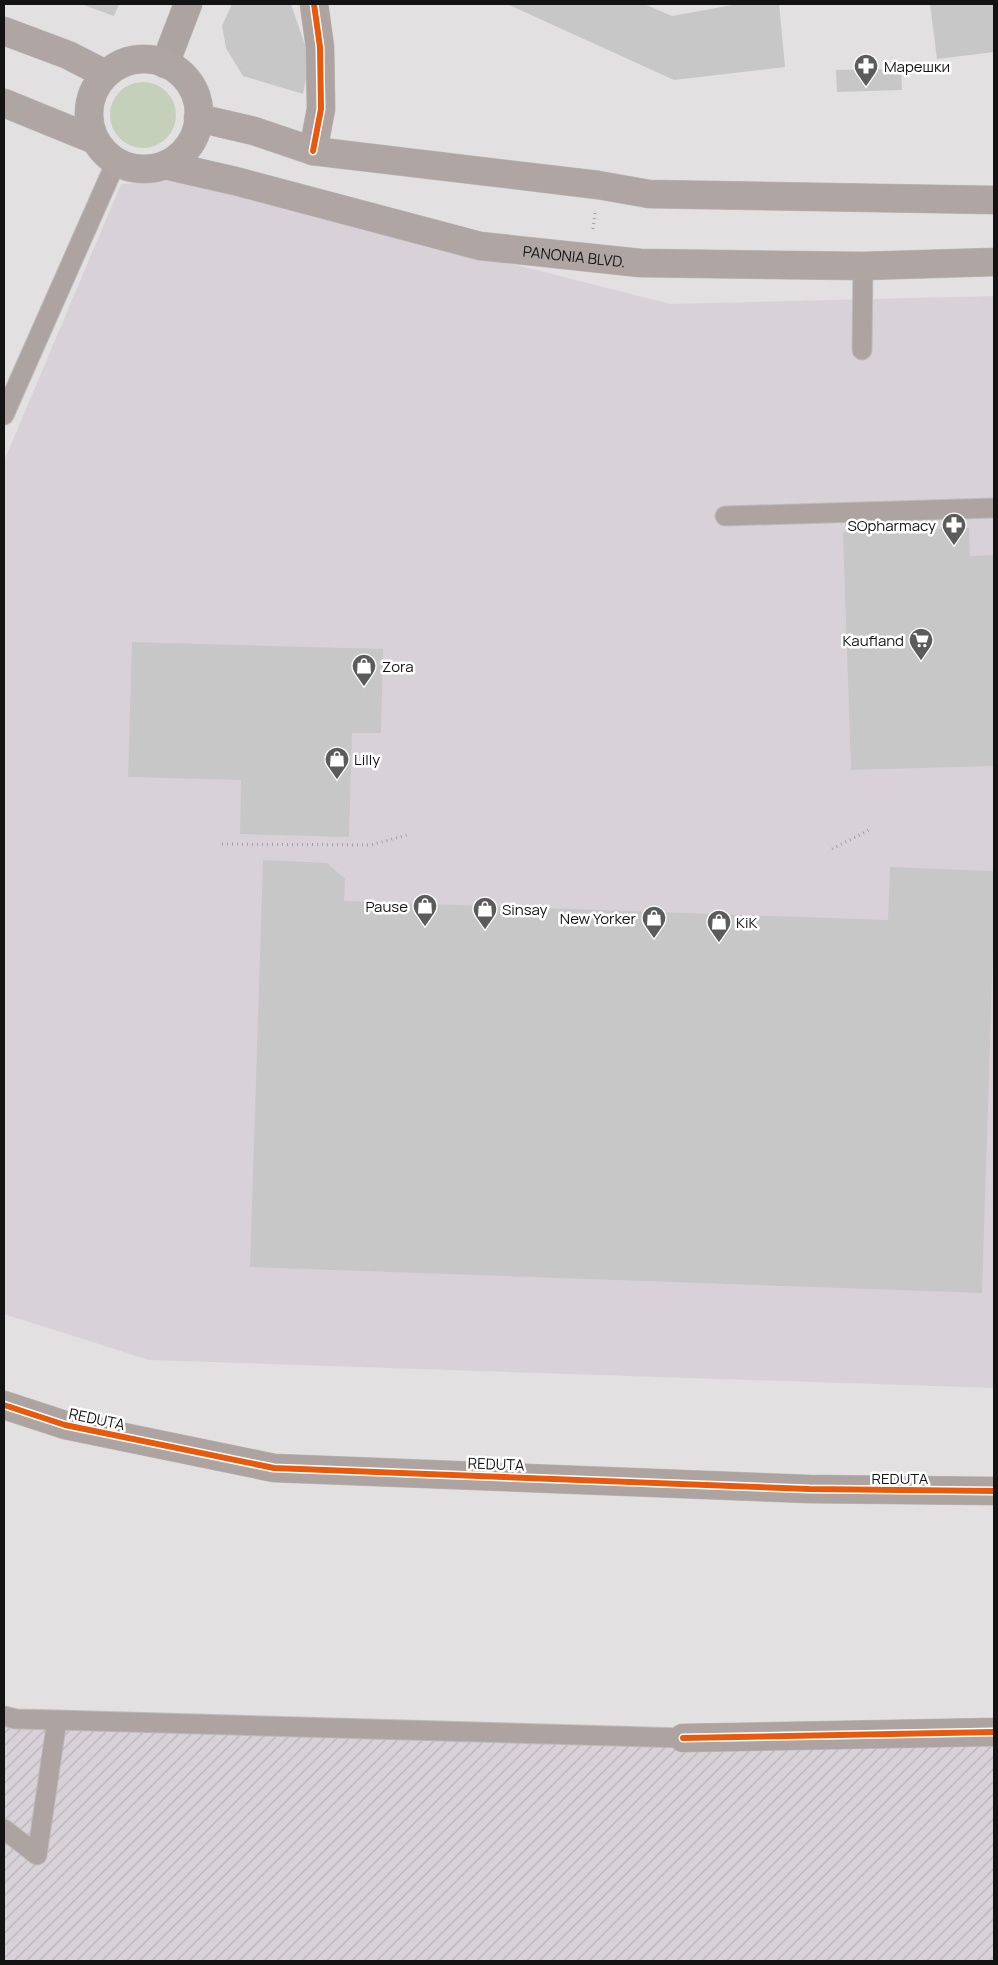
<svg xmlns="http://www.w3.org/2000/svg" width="998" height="1965" font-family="Manrope,sans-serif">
<defs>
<pattern id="industrial-furrows" width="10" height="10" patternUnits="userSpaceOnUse" patternTransform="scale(1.25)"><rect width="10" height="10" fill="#d8d2d8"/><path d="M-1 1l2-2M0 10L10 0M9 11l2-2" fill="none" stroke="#b8b3b8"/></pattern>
</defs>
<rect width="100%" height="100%" fill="#e2e0e1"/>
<path fill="#d8d2d8" d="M184,180L670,304L994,296V1388L149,1360L4,1314V461L121,184Z"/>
<path fill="url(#industrial-furrows)" d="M4,1716L683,1738L994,1732V1961H4Z"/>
<path fill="#c5d0ba" d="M110 115a33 33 0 1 1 66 0a33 33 0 1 1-66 0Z"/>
<path fill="#c8c7c8" d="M81,4H119L114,16Z
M232,4H291L310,60L303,94L243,76L226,48L222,26Z
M507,4H644L672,16L738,4H779L785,67L674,80Z
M930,4H994V52L937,59Z
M901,69L902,90L837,92L836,70Z
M969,528L970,556L994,555V766L851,770L843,532Z
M132,642L383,649L381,733H352L349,837L240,834L241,780L128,777Z
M263,860L327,863L345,879L344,901L888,920L890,867L994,871V920L982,1293L250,1267Z"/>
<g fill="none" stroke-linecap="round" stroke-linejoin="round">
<defs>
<path id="lane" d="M862,350L863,266
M4,415L116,162
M725,516L994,508
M4,1716L16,1719L57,1720
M4,1829L37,1855L57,1720L683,1738"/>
<path id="street" d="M165,64L188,4
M313,151L321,109L320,47L314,4
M4,1405L65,1425L274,1468L809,1489L994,1491
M683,1738L994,1732"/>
<g id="primary">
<path d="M4,31L68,55L105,74"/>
<circle cx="144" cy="114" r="55"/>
<path d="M4,103L95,140"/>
<path d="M198,118L254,131L313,151L598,185L649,194L994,200"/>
<path id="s1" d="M165,165L235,181L480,246L640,263L863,266L994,262"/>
</g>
</defs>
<use href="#lane" stroke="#bdbbbc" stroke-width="21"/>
<use href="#street" stroke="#bdbbbc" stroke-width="29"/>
<use href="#primary" stroke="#bdbbbc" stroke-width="29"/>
<path stroke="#a59f9e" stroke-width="3" stroke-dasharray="1 4" stroke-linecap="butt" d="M593,229L595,213
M222,844L371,845L407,835
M832,849L869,830"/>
<use href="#lane" stroke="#ada4a1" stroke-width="19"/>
<use href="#street" stroke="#ada4a1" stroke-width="28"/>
<use href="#primary" stroke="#afa6a4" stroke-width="28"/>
<defs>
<path id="cycleway" d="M313,151L321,109L320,47L314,4
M4,1405L65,1425L274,1468L809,1489L994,1491
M683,1738L994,1732"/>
</defs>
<use href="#cycleway" stroke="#fff" stroke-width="9"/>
<use href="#cycleway" stroke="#e8590c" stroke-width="6"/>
</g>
<defs>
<symbol id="pharmacy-pin" viewBox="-11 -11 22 30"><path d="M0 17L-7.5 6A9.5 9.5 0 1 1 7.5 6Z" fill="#5c5b5c" stroke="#fff"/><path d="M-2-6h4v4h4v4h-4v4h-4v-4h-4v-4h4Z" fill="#fff"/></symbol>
<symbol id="supermarket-pin" viewBox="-11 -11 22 30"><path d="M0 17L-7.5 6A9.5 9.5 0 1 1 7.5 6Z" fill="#5c5b5c" stroke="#fff"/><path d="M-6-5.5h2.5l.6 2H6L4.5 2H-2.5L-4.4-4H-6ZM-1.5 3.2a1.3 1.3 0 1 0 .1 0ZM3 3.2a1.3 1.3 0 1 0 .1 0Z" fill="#fff"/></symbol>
<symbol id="shop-pin" viewBox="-11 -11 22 30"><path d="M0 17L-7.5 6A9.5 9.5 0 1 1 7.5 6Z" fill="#5c5b5c" stroke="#fff"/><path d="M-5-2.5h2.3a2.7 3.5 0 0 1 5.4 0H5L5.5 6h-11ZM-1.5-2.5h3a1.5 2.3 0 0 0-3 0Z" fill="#fff"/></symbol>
</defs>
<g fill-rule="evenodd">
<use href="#pharmacy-pin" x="852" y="52" width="28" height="38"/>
<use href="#pharmacy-pin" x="940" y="511" width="28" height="38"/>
<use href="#supermarket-pin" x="907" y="626" width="28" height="38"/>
<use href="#shop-pin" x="350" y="652" width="28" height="38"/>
<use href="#shop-pin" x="323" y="745" width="28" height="38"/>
<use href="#shop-pin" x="411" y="892" width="28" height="38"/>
<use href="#shop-pin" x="471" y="895" width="28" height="38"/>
<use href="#shop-pin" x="640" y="904" width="28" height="38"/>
<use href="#shop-pin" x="705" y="908" width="28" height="38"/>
</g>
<g text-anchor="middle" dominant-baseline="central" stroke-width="5" stroke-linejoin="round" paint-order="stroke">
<g font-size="15" fill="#141314" stroke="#fff" text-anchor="start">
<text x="884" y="66">Марешки</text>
<text x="936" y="525" text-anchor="end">SOpharmacy</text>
<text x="904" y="640" text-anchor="end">Kaufland</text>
<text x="382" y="666">Zora</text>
<text x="354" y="759">Lilly</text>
<text x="408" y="906" text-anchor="end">Pause</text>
<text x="502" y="909">Sinsay</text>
<text x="636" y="918" text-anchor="end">New Yorker</text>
<text x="736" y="922">KiK</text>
</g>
<g font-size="15" fill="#141314" stroke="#fff">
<text stroke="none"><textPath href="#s1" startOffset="420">PANONIA BLVD.</textPath></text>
<text transform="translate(97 1419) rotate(12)">REDUTA</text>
<text transform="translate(496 1464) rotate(2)">REDUTA</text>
<text x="900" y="1478">REDUTA</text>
</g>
</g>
<rect width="998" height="1965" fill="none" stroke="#141314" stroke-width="10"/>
</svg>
